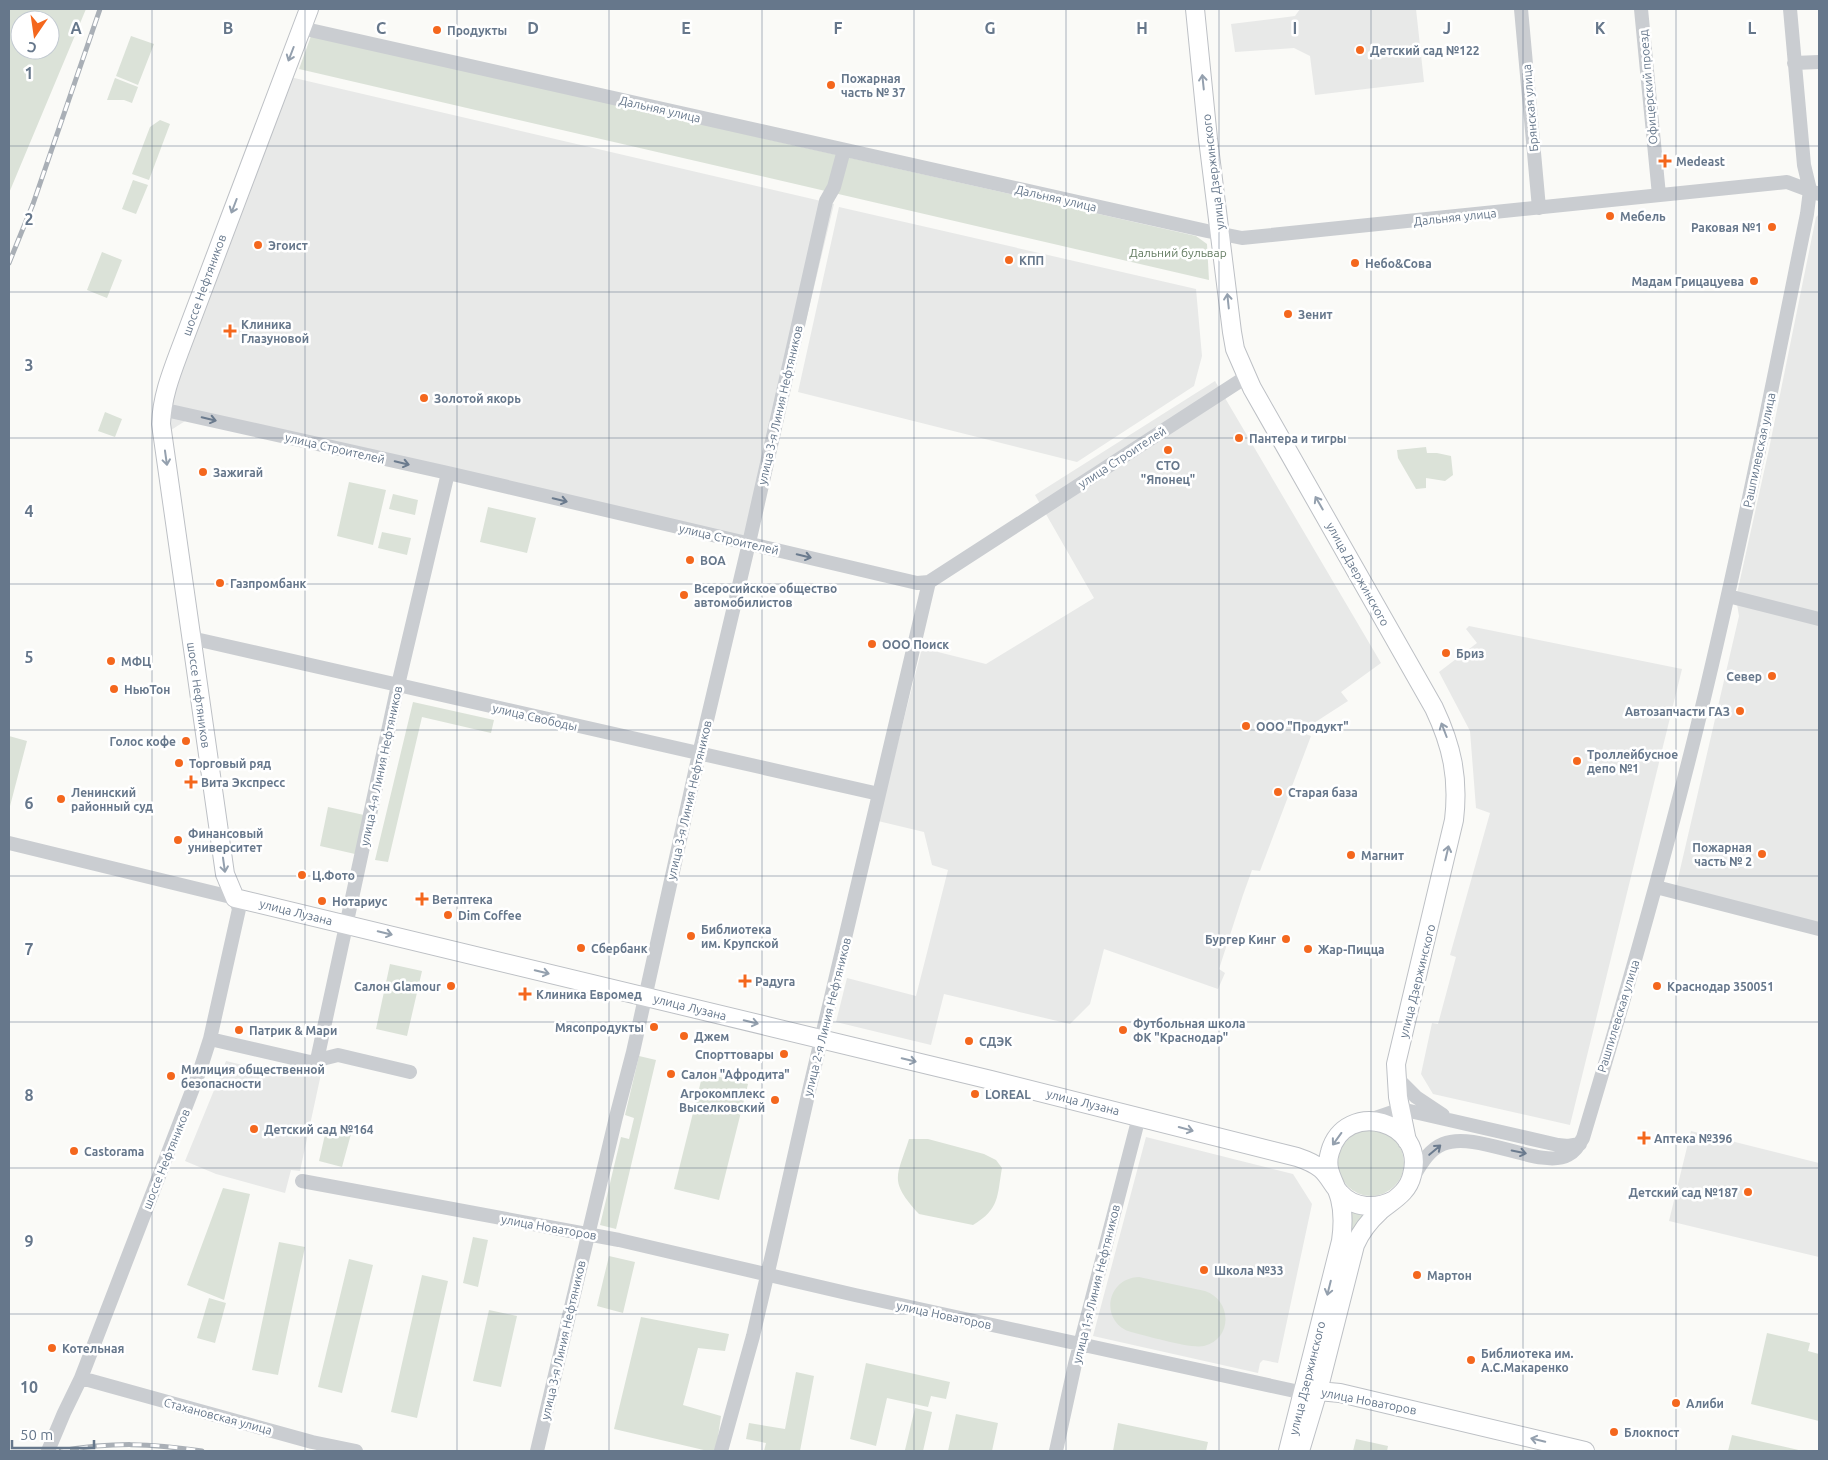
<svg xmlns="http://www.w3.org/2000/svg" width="1828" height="1460" font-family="Ubuntu,sans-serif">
<rect width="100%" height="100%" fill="#fafaf7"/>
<path fill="#e8e9e8" d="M1300,9H1416L1424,82L1315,95L1310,56L1294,48L1235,52L1231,24L1295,16Z
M290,77L834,204L751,550L190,418L171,430L169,414L175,385Z
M839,207L1196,289L1202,356L1194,386L1077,462L798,392Z
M1819,214V923L1676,887L1739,616L1736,598L1769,449L1816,217Z
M1215,381L1381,663L1341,692L1348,701L1300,732L1311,736L1260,871L1252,870L1243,895L1219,969L1225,973L1218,989L1104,949L1090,1004L1070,1024L944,994L931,1045L836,1022L847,978L916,996L948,870L932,865L924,832L878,821L922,648L986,664L1094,598L1035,495Z
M1469,626L1682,669L1570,1125L1433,1094L1421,1074L1432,1023L1438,1024L1456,957L1450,955L1490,813L1476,808L1470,731L1439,672L1477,643L1466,629Z
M226,1061L272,1072L283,1073L285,1065L321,1074L300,1171L291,1170L285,1193L216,1174L185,1161Z
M1691,1131L1819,1163V1257L1669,1221Z
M1146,1137L1293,1174L1312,1204L1278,1363L1263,1360L1260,1363L1258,1373L1093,1336Z"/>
<path fill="#dbe2d8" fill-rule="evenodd" d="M9,9H86L9,193ZM20,20H50V50H20Z
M131,36L154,44L138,85L116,76Z
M311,36L1196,236L1207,244L1209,280L299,69Z
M115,78L138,87L132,103L124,100H107Z
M160,120L170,124L149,180L132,174L150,127Z
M133,180L148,185L136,214L122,209Z
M102,252L122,260L107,298L87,290Z
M105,412L122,419L115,437L98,431Z
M1426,447L1427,453H1437L1451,456L1453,475L1445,481L1426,478V488L1416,489L1398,458L1397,450Z
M349,482L386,490L373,545L337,536Z
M393,494L418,500L415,515L389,509Z
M488,507L536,518L527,553L480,542Z
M382,532L411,538L407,555L378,548Z
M413,702L494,720L491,733L422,717L388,862L375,860Z
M9,736L27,741L9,810Z
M328,807L364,815L355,854L320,846Z
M390,964L422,971L407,1036L376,1029Z
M639,1056L656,1060L616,1229L600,1225L621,1137L629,1139L634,1118L625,1115Z
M703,1073L748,1084L719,1200L674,1189Z
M1338 1163a33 33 0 1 1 66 0a33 33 0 1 1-66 0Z
M326,1130L351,1134L342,1167L319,1161Z
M909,1139H928L984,1154L996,1160L1002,1168C997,1196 1000,1209 973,1225L919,1214C888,1180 897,1177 909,1139Z
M223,1188L250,1194L224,1300L187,1285Z
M1346,1203L1369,1210L1358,1221L1349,1235Z
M473,1237L488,1240L478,1287L463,1283Z
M279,1242L305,1247L278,1375L252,1370Z
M609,1256L635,1262L623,1313L597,1306Z
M349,1259L373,1265L342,1393L318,1387Z
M422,1275L448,1281L417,1418L391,1412Z
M1139,1277L1205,1291C1232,1300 1233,1339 1204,1346C1190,1349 1148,1336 1131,1332C1099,1322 1106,1278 1139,1277Z
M209,1298L226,1303L215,1343L197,1338Z
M489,1310L517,1316L501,1387L473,1381Z
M641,1317L729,1334L725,1351L698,1348L683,1405L721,1416L716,1451H708L614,1429Z
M1767,1333L1810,1343L1808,1351L1819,1354V1421L1751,1404Z
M866,1363L950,1382L946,1399L931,1396L928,1407L887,1398L876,1446L850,1439Z
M796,1372L814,1376L800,1451H764L766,1443L746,1439L749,1423L785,1429Z
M915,1408L932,1412L923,1451L905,1450Z
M956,1414L998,1423L992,1451H948Z
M1118,1423L1208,1442L1206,1451H1113Z
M1732,1435L1803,1451H1728Z
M1356,1439L1388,1446L1387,1451H1353Z"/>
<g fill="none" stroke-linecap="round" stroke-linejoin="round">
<defs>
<path id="major" d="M309,9L180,350C171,374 162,397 161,424L225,874L235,898L991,1080L1297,1157C1306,1160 1314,1163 1321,1169C1329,1176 1333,1186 1340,1193C1354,1209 1377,1209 1394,1200
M1195,9L1208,139L1232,332L1235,349L1252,388L1434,708C1452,746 1459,778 1454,820L1396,1064L1398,1097L1407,1141
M1307,1392L1318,1391L1340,1393L1585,1451
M1288,1451L1341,1241C1343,1227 1344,1214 1340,1199C1336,1182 1324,1171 1330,1152C1345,1098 1427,1121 1412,1175C1408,1193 1393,1200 1380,1211C1369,1221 1361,1231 1355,1245L1318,1391L1300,1451"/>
</defs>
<use href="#major" stroke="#bdc0c5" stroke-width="20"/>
<path stroke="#cacdd1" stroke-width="14" d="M1521,9L1539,208
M1641,9L1659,195
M301,28L1207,231L1242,238L1787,182L1819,194
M1794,63L1819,62
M161,409L448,473L917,583L929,582L1246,377
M1728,596L1819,619
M191,638L879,794
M9,843L235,898L239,909L210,1039L200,1070L81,1378L64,1413L48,1451
M1656,887L1819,929
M210,1039L310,1062L338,1055L410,1072
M317,1060L398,685L448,473
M1397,1078L1416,1097L1443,1115
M1369,1120L1401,1109L1558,1145L1568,1146L1580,1144
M1412,1179C1420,1166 1428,1150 1443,1144C1476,1130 1542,1170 1568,1155C1575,1152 1579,1144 1583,1138C1628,988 1671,838 1707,686C1744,530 1775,372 1807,214L1810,190L1804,165L1790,9
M302,1181L619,1240L855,1295L1304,1393
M81,1378L312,1442L356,1451
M537,1451L616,1117L633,1052L699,754L749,543L826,201L834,187L844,150
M721,1451L753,1336L771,1259L808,1095L929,582
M1056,1451L1075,1364L1139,1117"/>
<use href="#major" stroke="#fff" stroke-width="18"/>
<defs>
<path id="rail" d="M9,263L33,204L100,9
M61,1451C112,1442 150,1443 202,1451"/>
</defs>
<use href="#rail" stroke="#a9afb6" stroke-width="5"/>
<use href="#rail" stroke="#fff" stroke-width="3" stroke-dasharray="9" stroke-linecap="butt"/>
</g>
<defs><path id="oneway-shaft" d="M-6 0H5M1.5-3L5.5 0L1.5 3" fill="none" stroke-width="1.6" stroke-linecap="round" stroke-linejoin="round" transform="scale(1.25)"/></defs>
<g stroke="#94a0ae">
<use href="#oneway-shaft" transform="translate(291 54) rotate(111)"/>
<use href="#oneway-shaft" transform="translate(1203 82) rotate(-96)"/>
<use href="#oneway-shaft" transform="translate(234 206) rotate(111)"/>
<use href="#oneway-shaft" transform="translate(1228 301) rotate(-96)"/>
<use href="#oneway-shaft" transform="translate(166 458) rotate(82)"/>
<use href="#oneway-shaft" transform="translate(1319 503) rotate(-120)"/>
<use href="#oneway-shaft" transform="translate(1444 730) rotate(-111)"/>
<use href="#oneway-shaft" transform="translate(1447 853) rotate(-77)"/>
<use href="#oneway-shaft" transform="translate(224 865) rotate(82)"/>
<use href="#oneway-shaft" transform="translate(385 933) rotate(13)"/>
<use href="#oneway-shaft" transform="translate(542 972) rotate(14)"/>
<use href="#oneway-shaft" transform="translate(751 1022) rotate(14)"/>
<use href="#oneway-shaft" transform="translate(909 1060) rotate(13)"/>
<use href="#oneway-shaft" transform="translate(1186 1129) rotate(15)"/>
<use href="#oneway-shaft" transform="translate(1337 1139) rotate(126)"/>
<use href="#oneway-shaft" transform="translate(1329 1288) rotate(104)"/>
<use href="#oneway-shaft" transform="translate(1538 1440) rotate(-166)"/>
</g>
<g stroke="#6b7b8e">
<use href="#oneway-shaft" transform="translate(209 419) rotate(13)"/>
<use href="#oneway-shaft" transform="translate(402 463) rotate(13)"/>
<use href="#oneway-shaft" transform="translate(560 500) rotate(13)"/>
<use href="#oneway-shaft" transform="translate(804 556) rotate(13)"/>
<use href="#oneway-shaft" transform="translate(1435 1150) rotate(-40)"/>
<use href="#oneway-shaft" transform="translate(1519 1152) rotate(12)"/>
</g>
<path fill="none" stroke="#66778b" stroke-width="1" stroke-opacity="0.55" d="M152,9V1451M305,9V1451M457,9V1451M609,9V1451M762,9V1451M914,9V1451M1066,9V1451M1219,9V1451M1371,9V1451M1523,9V1451M1676,9V1451M9,146H1819M9,292H1819M9,438H1819M9,584H1819M9,730H1819M9,876H1819M9,1022H1819M9,1168H1819M9,1314H1819"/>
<g fill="#f4671d" stroke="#fff" stroke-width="2">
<circle cx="437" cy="30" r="5"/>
<circle cx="1360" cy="50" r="5"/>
<circle cx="831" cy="85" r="5"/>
<path d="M1662.5 153.5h5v5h5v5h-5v5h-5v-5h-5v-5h5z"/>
<circle cx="1610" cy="216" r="5"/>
<circle cx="1772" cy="227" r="5"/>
<circle cx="258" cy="245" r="5"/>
<circle cx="1009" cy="260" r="5"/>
<circle cx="1355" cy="263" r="5"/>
<circle cx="1754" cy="281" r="5"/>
<circle cx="1288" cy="314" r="5"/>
<path d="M227.5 323.5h5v5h5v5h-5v5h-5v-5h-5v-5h5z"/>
<circle cx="424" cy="398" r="5"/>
<circle cx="1239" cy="438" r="5"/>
<circle cx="1168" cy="450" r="5"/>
<circle cx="203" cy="472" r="5"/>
<circle cx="690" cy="560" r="5"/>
<circle cx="220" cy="583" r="5"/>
<circle cx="684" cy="595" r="5"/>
<circle cx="872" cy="644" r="5"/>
<circle cx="1446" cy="653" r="5"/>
<circle cx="111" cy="661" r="5"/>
<circle cx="1772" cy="676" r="5"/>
<circle cx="114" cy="689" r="5"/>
<circle cx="1740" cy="711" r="5"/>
<circle cx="1246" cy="726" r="5"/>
<circle cx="186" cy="741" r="5"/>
<circle cx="1577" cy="761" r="5"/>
<circle cx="179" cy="763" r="5"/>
<path d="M188.5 774.5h5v5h5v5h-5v5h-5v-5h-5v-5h5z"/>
<circle cx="1278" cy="792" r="5"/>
<circle cx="61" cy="799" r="5"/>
<circle cx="178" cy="840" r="5"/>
<circle cx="1762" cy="854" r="5"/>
<circle cx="1351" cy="855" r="5"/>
<circle cx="302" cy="875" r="5"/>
<path d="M419.5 891.5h5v5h5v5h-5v5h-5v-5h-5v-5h5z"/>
<circle cx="322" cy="901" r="5"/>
<circle cx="448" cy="915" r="5"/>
<circle cx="691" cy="936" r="5"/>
<circle cx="1286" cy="939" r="5"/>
<circle cx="581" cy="948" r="5"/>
<circle cx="1308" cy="949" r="5"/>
<path d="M742.5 973.5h5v5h5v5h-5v5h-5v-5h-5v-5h5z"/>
<circle cx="451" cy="986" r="5"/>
<circle cx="1657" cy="986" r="5"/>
<path d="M522.5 986.5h5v5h5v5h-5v5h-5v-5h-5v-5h5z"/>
<circle cx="654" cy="1027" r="5"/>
<circle cx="239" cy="1030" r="5"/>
<circle cx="1123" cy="1030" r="5"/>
<circle cx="684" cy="1036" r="5"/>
<circle cx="969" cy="1041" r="5"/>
<circle cx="784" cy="1054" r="5"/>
<circle cx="671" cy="1074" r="5"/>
<circle cx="171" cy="1076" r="5"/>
<circle cx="975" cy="1094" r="5"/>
<circle cx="775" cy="1100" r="5"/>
<circle cx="254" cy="1129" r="5"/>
<path d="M1641.5 1130.5h5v5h5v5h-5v5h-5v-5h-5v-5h5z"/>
<circle cx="74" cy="1151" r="5"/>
<circle cx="1748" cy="1192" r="5"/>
<circle cx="1204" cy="1270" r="5"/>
<circle cx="1417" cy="1275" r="5"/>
<circle cx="52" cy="1348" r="5"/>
<circle cx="1471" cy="1360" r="5"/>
<circle cx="1676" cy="1403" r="5"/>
<circle cx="1614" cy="1432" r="5"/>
</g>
<g text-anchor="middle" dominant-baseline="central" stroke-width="5" stroke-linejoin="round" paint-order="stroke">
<g font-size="12" font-weight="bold" fill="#66778b" stroke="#fff" text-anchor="start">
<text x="447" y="30">Продукты</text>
<text x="1370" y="50">Детский сад №122</text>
<text x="841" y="78">Пожарная<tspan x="841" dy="14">часть № 37</tspan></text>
<text x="1676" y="161">Medeast</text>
<text x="1620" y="216">Мебель</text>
<text x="1762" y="227" text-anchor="end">Раковая №1</text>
<text x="268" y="245">Эгоист</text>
<text x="1019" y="260">КПП</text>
<text x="1365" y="263">Небо&amp;Сова</text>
<text x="1744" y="281" text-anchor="end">Мадам Грицацуева</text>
<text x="1298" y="314">Зенит</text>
<text x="241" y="324">Клиника<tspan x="241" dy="14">Глазуновой</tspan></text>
<text x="434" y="398">Золотой якорь</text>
<text x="1249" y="438">Пантера и тигры</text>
<text x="1168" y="465" text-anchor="middle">СТО<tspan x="1168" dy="14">"Японец"</tspan></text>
<text x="213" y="472">Зажигай</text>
<text x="700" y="560">ВОА</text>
<text x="230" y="583">Газпромбанк</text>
<text x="694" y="588">Всеросийское общество<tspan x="694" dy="14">автомобилистов</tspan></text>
<text x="882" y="644">ООО Поиск</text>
<text x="1456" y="653">Бриз</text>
<text x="121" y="661">МФЦ</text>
<text x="1762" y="676" text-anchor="end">Север</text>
<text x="124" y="689">НьюТон</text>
<text x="1730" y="711" text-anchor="end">Автозапчасти ГАЗ</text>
<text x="1256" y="726">ООО "Продукт"</text>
<text x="176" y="741" text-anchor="end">Голос кофе</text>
<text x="1587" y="754">Троллейбусное<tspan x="1587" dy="14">депо №1</tspan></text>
<text x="189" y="763">Торговый ряд</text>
<text x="201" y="782">Вита Экспресс</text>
<text x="71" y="792">Ленинский<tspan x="71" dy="14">районный суд</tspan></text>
<text x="1288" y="792">Старая база</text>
<text x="188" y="833">Финансовый<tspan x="188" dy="14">университет</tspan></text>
<text x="1752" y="847" text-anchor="end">Пожарная<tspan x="1752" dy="14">часть № 2</tspan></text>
<text x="1361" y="855">Магнит</text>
<text x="312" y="875">Ц.Фото</text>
<text x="432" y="899">Ветаптека</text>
<text x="332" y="901">Нотариус</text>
<text x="458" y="915">Dim Coffee</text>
<text x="701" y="929">Библиотека<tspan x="701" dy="14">им. Крупской</tspan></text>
<text x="1276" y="939" text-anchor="end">Бургер Кинг</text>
<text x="591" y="948">Сбербанк</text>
<text x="1318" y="949">Жар-Пицца</text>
<text x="755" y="981">Радуга</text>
<text x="441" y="986" text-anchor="end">Салон Glamour</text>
<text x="1667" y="986">Краснодар 350051</text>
<text x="536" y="994">Клиника Евромед</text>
<text x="1133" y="1023">Футбольная школа<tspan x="1133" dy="14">ФК "Краснодар"</tspan></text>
<text x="644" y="1027" text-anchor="end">Мясопродукты</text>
<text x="249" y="1030">Патрик &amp; Мари</text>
<text x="694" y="1036">Джем</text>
<text x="979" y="1041">СДЭК</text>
<text x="774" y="1054" text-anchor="end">Спорттовары</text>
<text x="181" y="1069">Милиция общественной<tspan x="181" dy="14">безопасности</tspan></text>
<text x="681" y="1074">Салон "Афродита"</text>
<text x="765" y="1093" text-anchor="end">Агрокомплекс<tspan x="765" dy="14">Выселковский</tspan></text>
<text x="985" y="1094">LOREAL</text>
<text x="264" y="1129">Детский сад №164</text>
<text x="1654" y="1138">Аптека №396</text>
<text x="84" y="1151">Castorama</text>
<text x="1738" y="1192" text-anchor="end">Детский сад №187</text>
<text x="1214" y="1270">Школа №33</text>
<text x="1427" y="1275">Мартон</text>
<text x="62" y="1348">Котельная</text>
<text x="1481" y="1353">Библиотека им.<tspan x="1481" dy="14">А.С.Макаренко</tspan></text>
<text x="1686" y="1403">Алиби</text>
<text x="1624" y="1432">Блокпост</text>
</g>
<g font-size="12" fill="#66778b" stroke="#fff">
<text transform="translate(1648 87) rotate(-95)">Офицерский проезд</text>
<text transform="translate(1530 108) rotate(-95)">Брянская улица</text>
<text transform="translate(660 109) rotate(13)">Дальняя улица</text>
<text transform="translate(1213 172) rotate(-97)">улица Дзержинского</text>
<text transform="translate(1056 198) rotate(13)">Дальняя улица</text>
<text transform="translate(1455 217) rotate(-6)">Дальняя улица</text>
<text transform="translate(204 285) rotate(-70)">шоссе Нефтяников</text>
<text transform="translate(780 405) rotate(-77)">улица 3-я Линия Нефтяников</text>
<text transform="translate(335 448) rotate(13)">улица Строителей</text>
<text transform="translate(1759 450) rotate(-78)">Рашпилевская улица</text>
<text transform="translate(1122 457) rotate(-33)">улица Строителей</text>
<text transform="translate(729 539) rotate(13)">улица Строителей</text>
<text transform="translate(1358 574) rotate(61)">улица Дзержинского</text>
<text transform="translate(199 695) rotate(82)">шоссе Нефтяников</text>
<text transform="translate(535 717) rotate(13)">улица Свободы</text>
<text transform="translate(381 766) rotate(-78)">улица 4-я Линия Нефтяников</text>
<text transform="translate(689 800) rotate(-77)">улица 3-я Линия Нефтяников</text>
<text transform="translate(296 912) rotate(14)">улица Лузана</text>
<text transform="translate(1417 981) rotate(-76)">улица Дзержинского</text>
<text transform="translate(690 1007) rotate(14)">улица Лузана</text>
<text transform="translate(1618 1016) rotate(-73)">Рашпилевская улица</text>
<text transform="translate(827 1017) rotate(-76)">улица 2-я Линия Нефтяников</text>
<text transform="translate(1083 1102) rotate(14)">улица Лузана</text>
<text transform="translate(166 1159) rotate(-68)">шоссе Нефтяников</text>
<text transform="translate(549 1227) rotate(10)">улица Новаторов</text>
<text transform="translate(1096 1284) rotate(-76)">улица 1-я Линия Нефтяников</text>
<text transform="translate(944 1315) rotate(12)">улица Новаторов</text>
<text transform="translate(563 1340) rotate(-77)">улица 3-я Линия Нефтяников</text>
<text transform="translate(1307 1378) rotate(-76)">улица Дзержинского</text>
<text transform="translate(1369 1401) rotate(11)">улица Новаторов</text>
<text transform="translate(218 1416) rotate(15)">Стахановская улица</text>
</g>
<g font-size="12" fill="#647c62" stroke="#fff">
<text x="1178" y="252">Дальний бульвар</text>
</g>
</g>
<g font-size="16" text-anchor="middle" font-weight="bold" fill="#66778b" stroke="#fff" stroke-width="5" stroke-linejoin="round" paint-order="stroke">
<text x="76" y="34">A</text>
<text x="228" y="34">B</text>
<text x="381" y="34">C</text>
<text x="533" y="34">D</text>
<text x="686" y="34">E</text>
<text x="838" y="34">F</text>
<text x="990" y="34">G</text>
<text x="1142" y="34">H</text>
<text x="1295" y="34">I</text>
<text x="1447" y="34">J</text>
<text x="1600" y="34">K</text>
<text x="1752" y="34">L</text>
<text x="29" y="79">1</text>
<text x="29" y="225">2</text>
<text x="29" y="371">3</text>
<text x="29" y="517">4</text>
<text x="29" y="663">5</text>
<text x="29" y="809">6</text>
<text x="29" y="955">7</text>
<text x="29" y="1101">8</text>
<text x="29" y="1247">9</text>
<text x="29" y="1393">10</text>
</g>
<rect width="1828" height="1460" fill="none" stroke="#66778b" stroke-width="20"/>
<g transform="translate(35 35) rotate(193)"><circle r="24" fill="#ffffff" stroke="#c2c9d1"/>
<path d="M0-4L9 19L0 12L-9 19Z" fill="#f4671d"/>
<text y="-8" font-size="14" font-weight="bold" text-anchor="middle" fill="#66778b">С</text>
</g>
<path d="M12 1440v8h82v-8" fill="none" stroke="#66778b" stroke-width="2.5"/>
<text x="20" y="1440" font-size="15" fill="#66778b" stroke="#ffffff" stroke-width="4" paint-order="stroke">50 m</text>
</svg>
